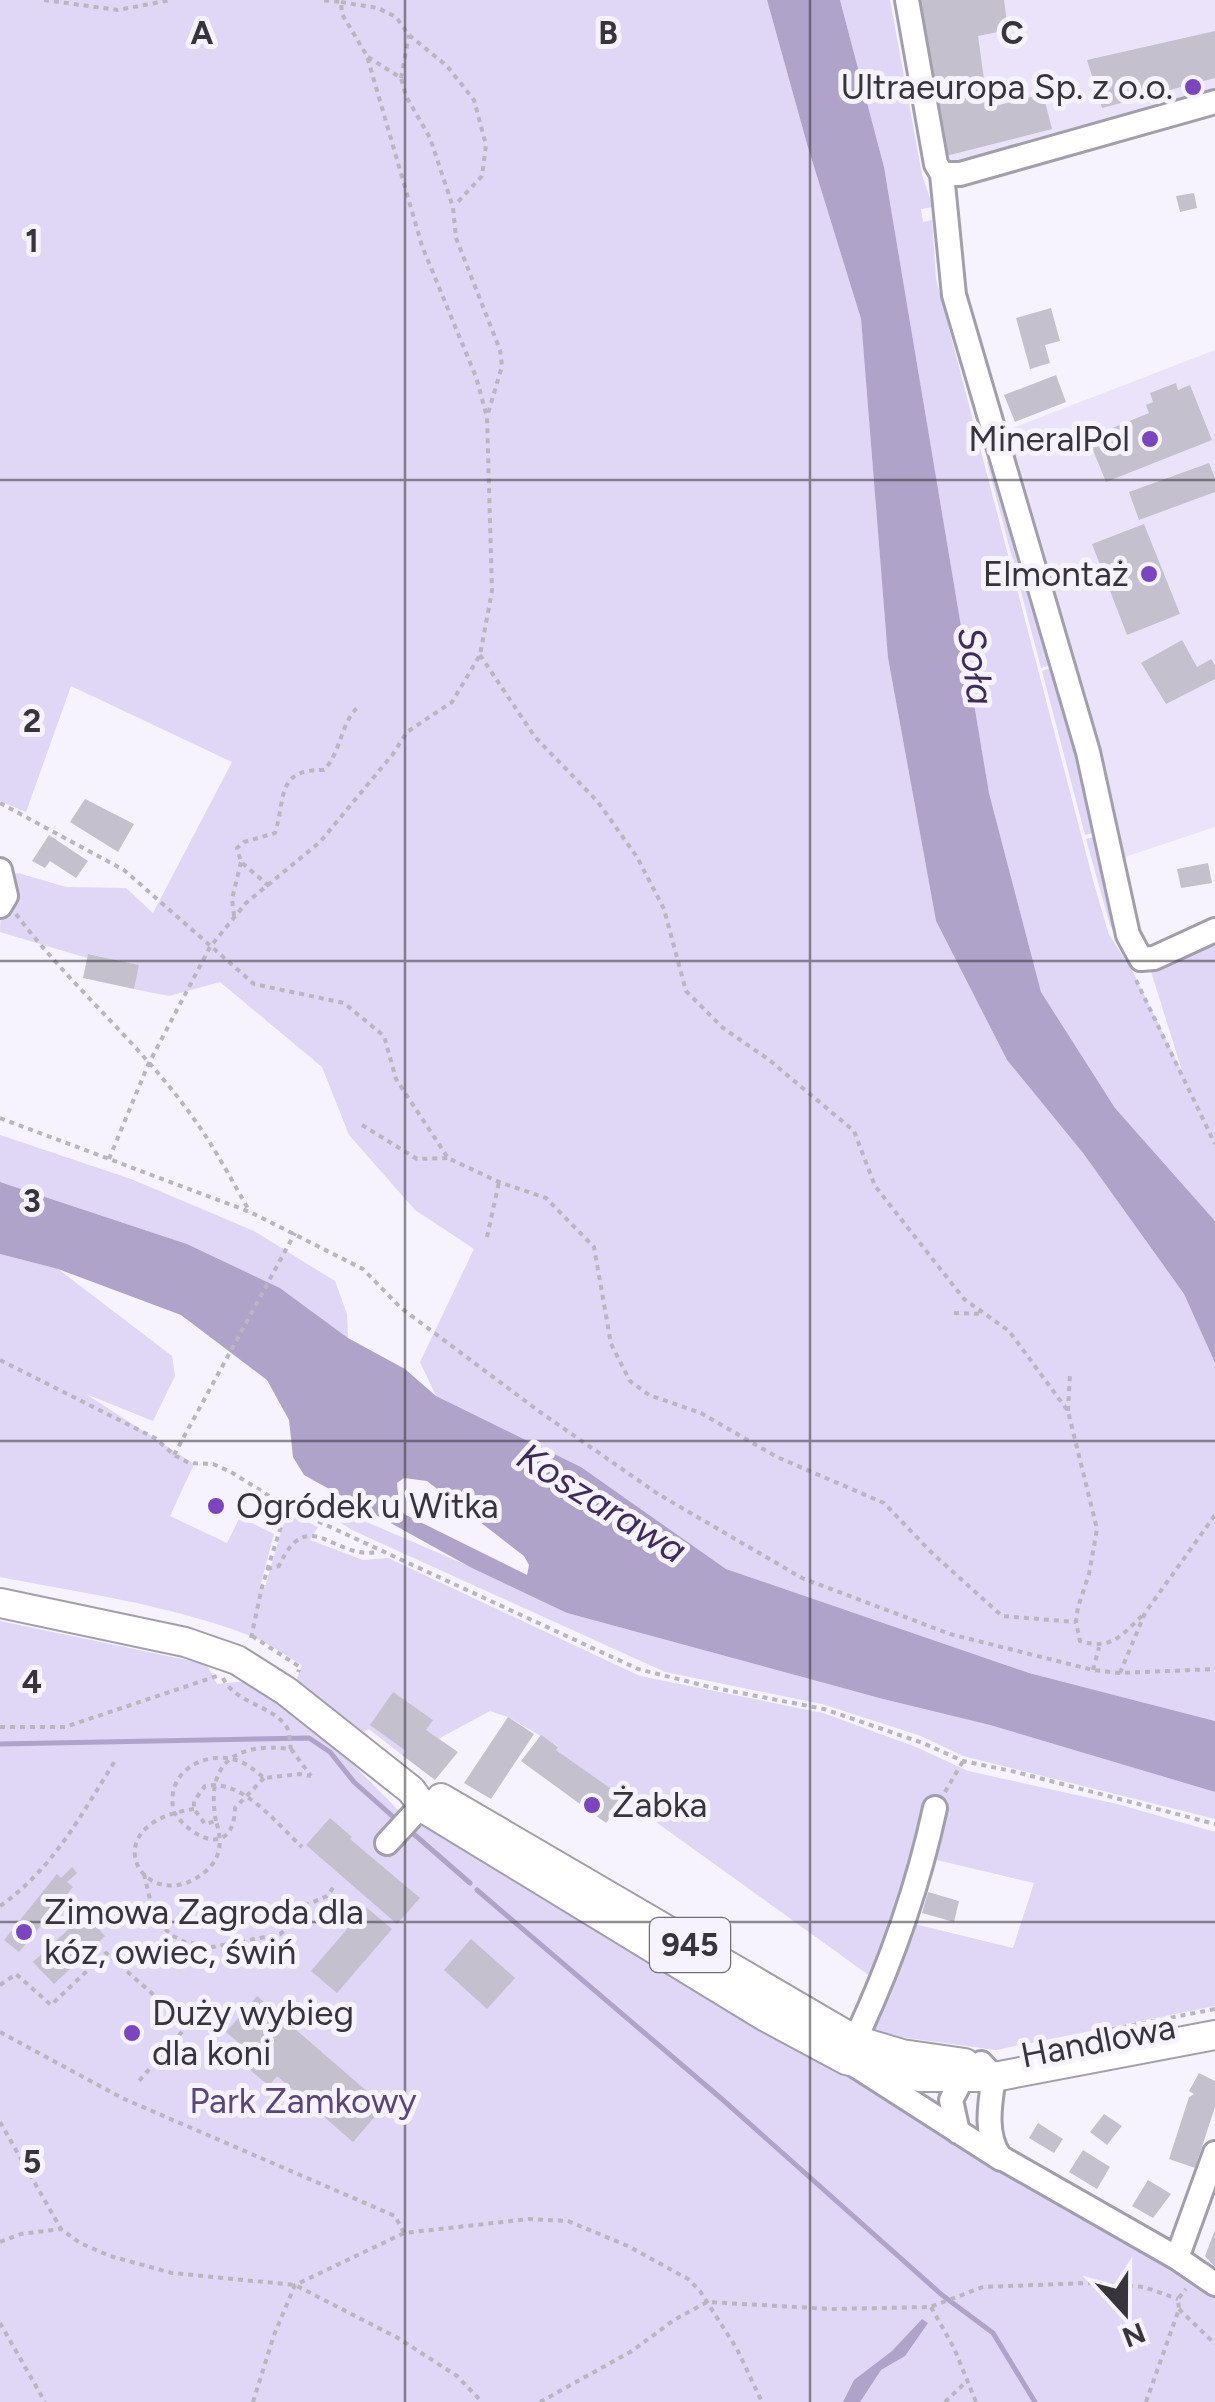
<svg xmlns="http://www.w3.org/2000/svg" width="1215" height="2402" font-family="Figtree,sans-serif">
<rect width="100%" height="100%" fill="#f6f2fe"/>
<path fill="#ebe3fa" d="M914,0H1215V99L951,165L945,162Z
M1215,350V827L1122,858L1000,433Z"/>
<path fill="#e0d6f5" fill-rule="evenodd" d="M0,0H767L807,144L861,319L888,658L936,921L1007,1060L1083,1153L1184,1294L1215,1363V1721L1029,1673L726,1569L581,1467L436,1396L420,1362L474,1249L415,1210L349,1135L322,1067L220,982L169,996L134,989L138,965L89,954L87,958L0,932L2,877L18,873L66,887L126,888L153,913L232,762L71,686L26,812L0,801Z
M840,0H890L922,175L933,207L921,209L923,222L932,220L936,279L1094,884L1109,935L1132,970L1183,1074L1149,965L1215,932V1221L1115,1108L1041,992L989,793L884,167Z
M995,460L1057,663L1041,668L987,462Z
M1058,665L1100,831L1085,835L1042,671Z
M1101,835L1127,954L1110,925L1086,839Z
M0,1135L131,1179L254,1231L335,1281L347,1314L348,1338L280,1288L187,1244L0,1182Z
M0,1254L58,1269L172,1356L175,1376L153,1421L86,1394L194,1464L170,1516L227,1543L240,1517L274,1534L260,1587H265L287,1511L318,1527L310,1540L363,1560L388,1558L640,1676L823,1713L916,1747L968,1771L1117,1804L1215,1832V2006L996,2050L863,2032L881,1984L556,1750L558,1746L508,1717L490,1711L438,1739L424,1729L402,1755L369,1729L364,1732L296,1681L302,1665C285,1655 267,1642 248,1635C170,1605 82,1593 0,1577ZM924,1857L1034,1883L1013,1948L902,1921Z
M332,1507L524,1590L567,1613L883,1699L990,1725L1215,1792V1819L963,1756L921,1736L822,1704L665,1672L352,1530L341,1523Z
M0,1621L206,1664L217,1684L247,1681L328,1739L402,1814L495,1863L985,2155L1034,2190L1215,2295V2402H0Z"/>
<path fill="#b0a3c9" fill-rule="evenodd" d="M767,0H840L884,167L989,793L1041,992L1115,1108L1215,1221V1363L1184,1294L1083,1153L1007,1060L936,921L888,658L861,319L807,144Z
M0,1182L187,1244L280,1288L348,1338L405,1369L436,1396L581,1467L726,1569L1029,1673L1215,1721V1792L990,1725L883,1699L567,1613L470,1567L304,1475L293,1457L289,1420L267,1380L181,1315L58,1269L0,1254ZM404,1478L427,1481L524,1556L529,1565L527,1575L404,1514L399,1504L397,1483Z
M922,2319L928,2323L905,2356L881,2370L860,2402H843L854,2380L892,2351Z"/>
<g fill="none" stroke-linecap="round" stroke-linejoin="round">
<path stroke="#b0a3c9" stroke-width="5" d="M0,1744L309,1738L330,1752L354,1782L399,1822
M408,1829L470,1883
M477,1890L723,2100L942,2295L993,2333L1035,2402"/>
</g>
<path fill="#c5c0ce" d="M914,0H1004L1008,30L978,36L988,108L1043,94L1052,129L946,156Z
M1215,31V78L1102,108L1087,60Z
M1194,193L1197,208L1180,212L1176,196Z
M1051,308L1060,341L1045,345L1050,363L1030,369L1016,318Z
M1056,375L1066,402L1015,422L1004,395Z
M1176,383L1178,390L1190,385L1212,440L1106,482L1088,438L1149,413L1146,405L1153,402L1150,393Z
M1209,463L1215,478V492L1139,520L1129,492Z
M1144,524L1180,614L1127,635L1092,544Z
M1182,640L1197,667L1211,659L1215,665V679L1166,704L1141,663Z
M85,799L134,824L118,852L70,822Z
M49,835L88,861L76,878L50,861L45,868L32,861Z
M1208,863L1212,883L1181,888L1177,869Z
M88,954L139,965L134,989L83,978Z
M393,1692L433,1720L426,1730L458,1752L435,1780L402,1755L406,1751L370,1725Z
M508,1717L534,1734L491,1799L464,1783Z
M541,1735L558,1747L556,1750L624,1798L606,1823L521,1761Z
M330,1818L352,1837L350,1839L420,1898L397,1924L306,1845Z
M72,1867L77,1873L67,1882L73,1887L19,1952L4,1940L57,1874L61,1878Z
M928,1892L959,1901L954,1922L922,1913Z
M366,1907L392,1929L337,1993L311,1971Z
M85,1914L105,1936L54,1984L33,1962Z
M471,1939L515,1978L487,2009L444,1970Z
M257,1996L384,2106L353,2142L277,2076L269,2086L237,2059L246,2049L226,2032Z
M1199,2073L1215,2081V2107L1195,2168L1169,2159L1189,2097L1194,2094L1189,2091Z
M1104,2114L1122,2126L1107,2145L1090,2132Z
M1038,2123L1063,2139L1054,2153L1029,2138Z
M1083,2150L1110,2167L1097,2189L1069,2172Z
M1148,2180L1171,2194L1153,2218L1132,2206Z
M1215,2230V2267L1205,2256Z"/>
<g fill="none" stroke-linecap="round" stroke-linejoin="round">
<defs>
<path id="minor" d="M907,0L936,164L942,174L954,295L1088,752L1128,935L1141,959L1154,958L1215,930
M942,174H960L1215,102
M0,870L6,896L0,906
M387,1843L422,1805
M855,2040C890,1966 918,1887 935,1808
M856,2066L1001,2159
M958,2132L951,2100L963,2077L981,2063L994,2077C990,2103 984,2134 1000,2157L1177,2258L1215,2284
M1177,2258L1215,2153"/>
<path id="major" d="M0,1603L185,1642L237,1660L286,1691L411,1790L425,1809L766,2017L846,2060L920,2077H994L1215,2035
M441,1798L855,2040L902,2054L965,2063"/>
</defs>
<use href="#minor" stroke="#a29eac" stroke-width="28"/>
<use href="#major" stroke="#a29eac" stroke-width="32"/>
<path stroke="#bab6c0" stroke-width="4" stroke-dasharray="5 5" stroke-linecap="butt" d="M44,0L118,10L171,0
M341,2L378,8L396,17L409,35L447,66L474,100L486,145L482,176L455,205
M368,57L401,78L406,96L430,138L453,207L456,238L500,350L502,366L487,417
M401,78L409,35
M480,655L535,737L598,802L637,857L664,909L686,991L723,1028L768,1059L854,1131L875,1186L964,1299L1009,1331L1068,1411L1097,1529L1089,1574L1078,1607L1076,1622L1080,1641C1113,1651 1122,1634 1145,1613
M0,803L124,870L254,984L344,1003L384,1036L396,1079L448,1158L499,1182L546,1198L594,1247L611,1344L630,1381L649,1395L701,1413L777,1457L884,1503L932,1553L1002,1616L1076,1622
M269,886L241,862L237,848L244,842L275,833C286,799 275,769 324,770C342,751 340,722 360,705
M16,914C70,986 142,1045 194,1119C215,1148 232,1181 250,1212
M234,916L232,899L241,862
M1136,980L1215,1144
M0,1118L250,1212L363,1269L401,1308L540,1412L658,1494L802,1578L950,1634L1093,1670L1120,1673L1215,1669
M362,1125L417,1159L448,1158
M109,1159L148,1065L210,947L246,903L320,842L393,754L407,732L452,702L480,655L492,591L487,417L476,377L422,246L367,56L342,14L341,2L320,0
M487,1237L499,1182
M954,1313L984,1314
M0,1360L155,1438L174,1455L189,1463L213,1464L231,1472L287,1507L638,1669L710,1687L824,1709L923,1743L963,1761L1016,1772L1215,1824
M1068,1411L1070,1373
M174,1455L295,1233
M267,1569L279,1566C308,1503 333,1560 377,1552
M252,1636L300,1667L298,1672
M251,1638L262,1587L287,1507
M1093,1670L1099,1647
M1120,1673L1145,1613L1215,1515
M223,1678C235,1703 271,1705 286,1726C291,1733 289,1741 291,1749
M0,1727H65L217,1676
M264,1778L235,1808C234,1857 193,1841 174,1812C164,1774 202,1750 236,1760C247,1763 255,1771 264,1778L300,1774L311,1776
M945,1792L963,1761
M194,1809C87,1824 146,1922 206,1871C222,1857 222,1840 216,1821L205,1824L194,1809V1801L205,1786C242,1778 277,1824 302,1847
M216,1821C205,1763 235,1742 291,1749L311,1776
M144,1874L152,1908L160,1923L171,1935L185,1942L213,1947L280,1934L287,1929L295,1910L327,1896L336,1884
M0,1906C53,1869 81,1815 115,1761
M0,1985L16,1974L51,2005L106,1953L188,2025L139,2081
M1102,2031L1215,2009
M0,2032L122,2098L395,2216L404,2233
M0,2122L61,2229L80,2243L110,2256L172,2273L295,2285L398,2338L457,2376L482,2402
M0,2242L21,2234L61,2229
M931,2307L954,2348L976,2402
M1179,2309L1215,2344
M0,2323L45,2402
M253,2402L274,2335L295,2285L404,2233L529,2219L568,2221L628,2246L688,2279L700,2291L737,2349L762,2402
M540,2402L632,2351L674,2320L707,2302L832,2309L930,2307L983,2287L1087,2283L1144,2287L1178,2299
M945,2402L967,2381
M1146,2402L1179,2309L1178,2299L1186,2289"/>
<use href="#minor" stroke="#fff" stroke-width="22"/>
<use href="#major" stroke="#fff" stroke-width="28"/>
</g>
<path fill="none" stroke="#37353b" stroke-width="2.5" stroke-opacity="0.55" d="M405,0V2402M810,0V2402M0,480H1215M0,961H1215M0,1441H1215M0,1922H1215"/>
<g fill="#7b46bd" stroke="#f6f2fe" stroke-width="4">
<circle cx="1193" cy="87" r="10"/>
<circle cx="1150" cy="439" r="10"/>
<circle cx="1149" cy="574" r="10"/>
<circle cx="216" cy="1506" r="10"/>
<circle cx="592" cy="1805" r="10"/>
<circle cx="24" cy="1932" r="10"/>
<circle cx="132" cy="2033" r="10"/>
</g>
<g text-anchor="middle" dominant-baseline="central" stroke-width="10" stroke-linejoin="round" paint-order="stroke">
<rect fill="#f6f2fe" stroke="#706e76" stroke-width="2.5" x="650" y="1918" width="80" height="54" rx="8"/>
<g font-size="32" font-weight="bold" fill="#37353b">
<text x="690" y="1945">945</text>
</g>
<g font-size="35" fill="#37353b" stroke="#f6f2fe" text-anchor="start">
<text x="1173" y="87" text-anchor="end">Ultraeuropa Sp. z o.o.</text>
<text x="1130" y="439" text-anchor="end">MineralPol</text>
<text x="1129" y="574" text-anchor="end">Elmontaż</text>
<text x="236" y="1506">Ogródek u Witka</text>
<text x="612" y="1805">Żabka</text>
<text x="44" y="1912">Zimowa Zagroda dla<tspan x="44" dy="40">kóz, owiec, świń</tspan></text>
<text x="152" y="2013">Duży wybieg<tspan x="152" dy="40">dla koni</tspan></text>
</g>
<g font-size="35" fill="#37353b" stroke="#f6f2fe">
<text transform="translate(1098 2041) rotate(-11)">Handlowa</text>
</g>
<g font-size="35" fill="#5a467a" stroke="#f6f2fe">
<text x="303" y="2101">Park Zamkowy</text>
</g>
<g font-size="38" font-style="italic" fill="#3f2b5c" stroke="#f6f2fe">
<text transform="translate(976 666) rotate(82)">Soła</text>
<text transform="translate(602 1503) rotate(32)">Koszarawa</text>
</g>
</g>
<g font-size="32" text-anchor="middle" font-weight="bold" fill="#37353b" stroke="#f6f2fe" stroke-width="10" stroke-linejoin="round" paint-order="stroke">
<text x="202" y="44">A</text>
<text x="608" y="44">B</text>
<text x="1012" y="44">C</text>
<text x="32" y="252">1</text>
<text x="32" y="732">2</text>
<text x="32" y="1212">3</text>
<text x="32" y="1693">4</text>
<text x="32" y="2173">5</text>
</g>
<g transform="translate(1125 2312) rotate(159)" stroke="#f6f2fe" stroke-width="8" paint-order="stroke">
<path d="M0-8L18 38L0 25L-18 38Z" fill="#37353b"/>
<text y="-15" font-size="28" font-weight="bold" text-anchor="middle" fill="#37353b">N</text>
</g>
</svg>
